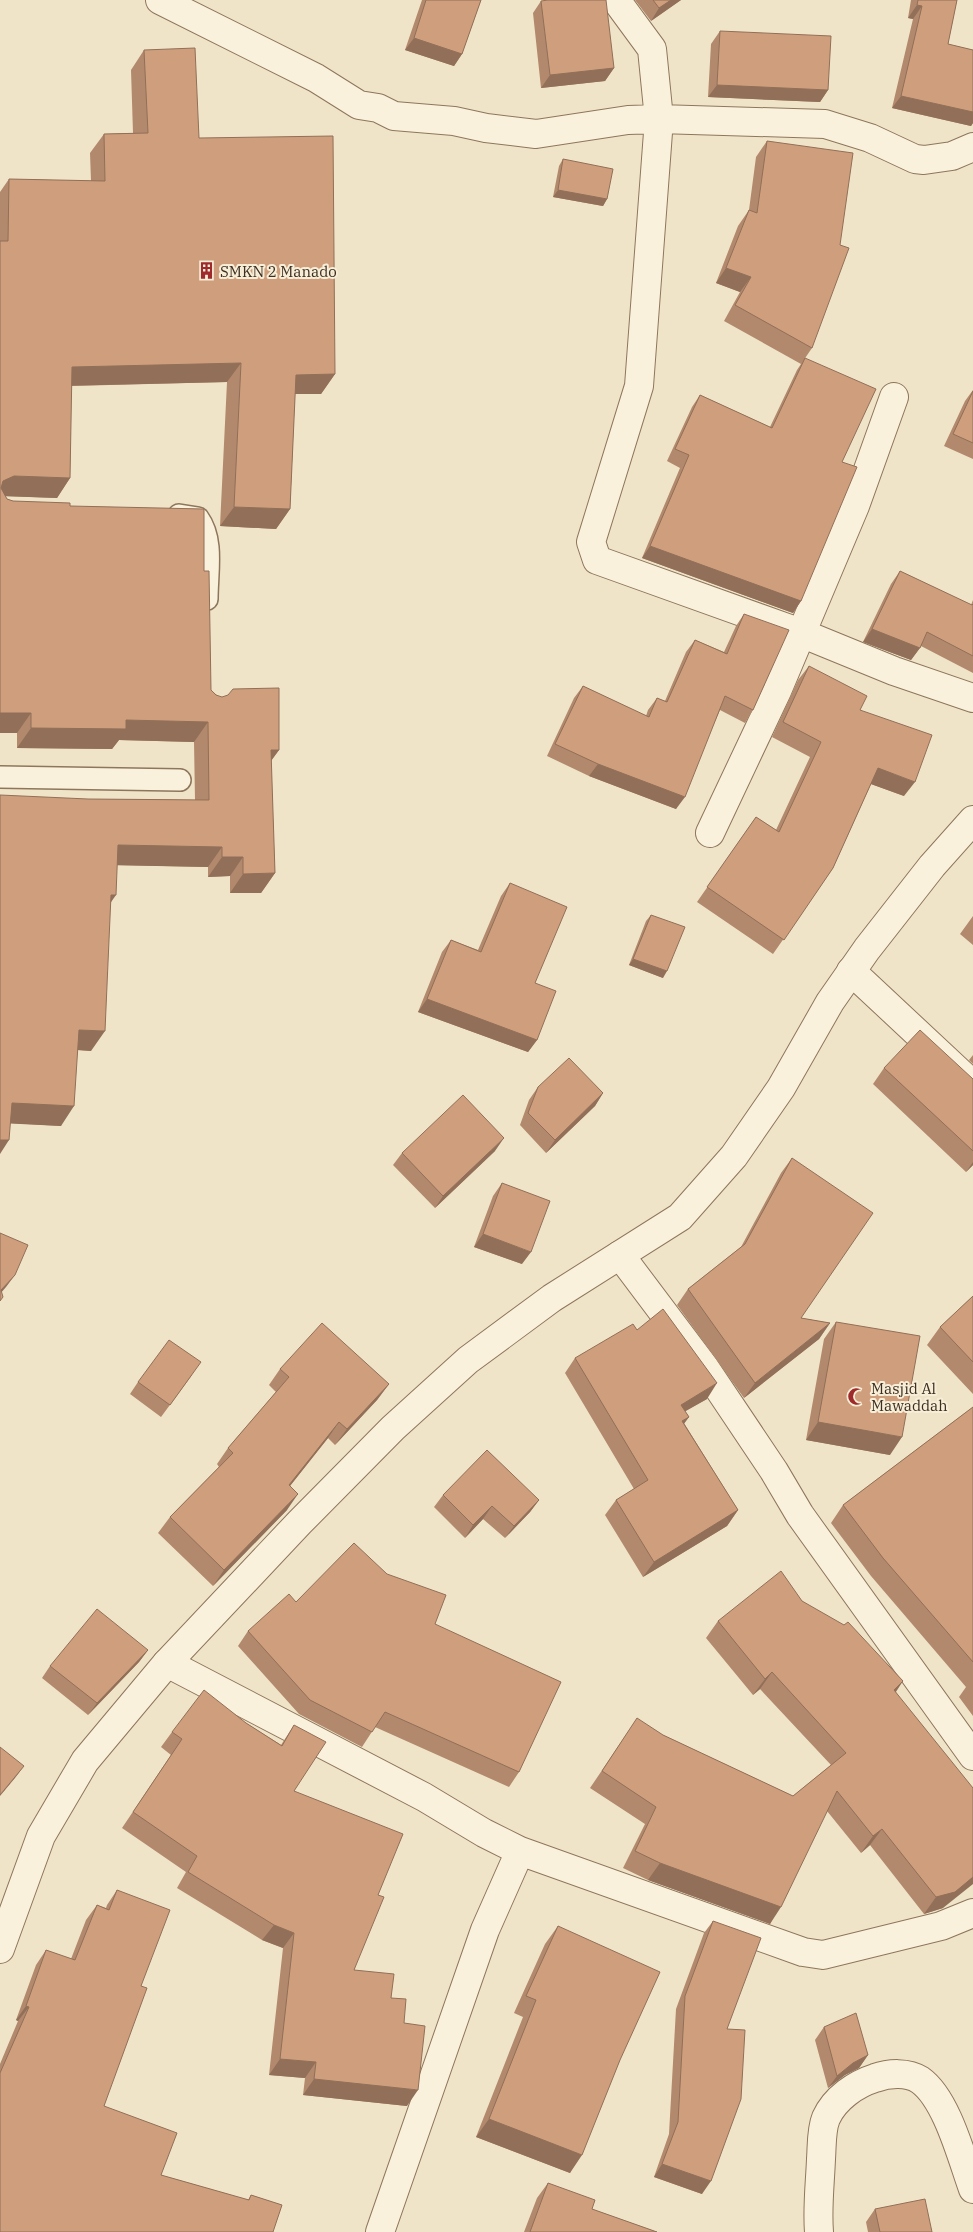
<svg xmlns="http://www.w3.org/2000/svg" width="973" height="2232" font-family="'IBM Plex Serif',serif">
<rect width="100%" height="100%" fill="#f0e4c8"/>
<g fill="none" stroke-linecap="round" stroke-linejoin="round">
<defs>
<path id="service" d="M179,515L198,518C214,540 207,572 207,599
M0,777L180,780"/>
<path id="minor" d="M160,0L316,78L359,105L378,108L394,116L454,121L486,128L536,134L628,120L659,119L825,124L870,138L915,159L924,160L952,156L973,147
M616,0L652,49L659,119L639,386L591,542L597,560L801,633L894,671L973,698
M710,833L777,691L855,506L894,397
M851,971L973,1085
M620,1255L705,1368L774,1471L800,1515L973,1756
M167,1663L424,1797L484,1833L520,1851L485,1930L380,2232
M520,1851L803,1952L823,1955L941,1926L973,1913
M819,2232C817,2208 820,2184 821,2159C822,2146 821,2130 826,2118C835,2098 856,2084 875,2078C889,2073 908,2072 920,2080C947,2099 962,2159 973,2189"/>
<path id="tertiary" d="M0,1949L41,1836L85,1761L167,1663L300,1522L393,1428L468,1360L552,1298L680,1217L734,1156L781,1088L830,1002L867,949L932,866L973,820"/>
</defs>
<use href="#service" stroke="#8d765c" stroke-width="24"/>
<use href="#minor" stroke="#8d765c" stroke-width="30"/>
<use href="#tertiary" stroke="#8d765c" stroke-width="30"/>
<use href="#service" stroke="#faf1dc" stroke-width="21"/>
<use href="#minor" stroke="#faf1dc" stroke-width="28"/>
<use href="#tertiary" stroke="#faf1dc" stroke-width="28"/>
</g>
<path fill="#b2896c" d="M422,0H481L462,54L454,66L405,50Z
M635,0H681L651,21Z
M911,0H957L948,44L973,50V123L971,126L892,108L913,19L908,18Z
M541,1L614,68L605,81L541,88L533,13Z
M720,31L828,90L820,102L708,97L711,44Z
M144,50L199,138L335,374L321,394H295L290,509L276,529L220,526L227,382L71,386L70,478L57,498L5,496L7,499L13,501L70,506L204,571L211,690L279,750L271,761L275,873L261,893H230V876L208,877V867L117,865L111,902L91,1051L77,1050L61,1126L10,1123L0,1154L88,799L195,800L194,742L119,740L112,749L17,748V733H0V192L9,179L91,181L90,153L104,134L133,133L131,70Z
M767,141L840,245L812,348L801,364L724,321L740,292L716,283L738,226L749,210L756,157Z
M563,159L607,199L603,206L553,197L559,166Z
M805,358L842,462L801,601L793,613L642,558L680,468L667,461L692,407L700,395L770,427L797,370Z
M973,390V459L944,446L965,401Z
M900,571L971,605L973,600V673L921,646L911,660L863,642L891,584Z
M744,614L753,710L745,723L720,710L676,809L589,776L547,756L574,698L583,686L646,716L648,710L657,698L665,701L686,652L695,640L724,652L736,626Z
M809,666L860,710L904,796L871,784L833,868L773,954L697,902L756,817L776,830L810,757L772,737L798,680Z
M510,883L535,983L537,1040L528,1052L418,1012L442,952L451,940L478,950L501,896Z
M651,915L663,978L629,965L646,921Z
M973,916V945L960,934Z
M973,1055V1064L969,1060Z
M884,1068L973,1079V1165L966,1172L873,1084Z
M538,1087L603,1093L595,1106L546,1153L520,1125L529,1100Z
M495,1151L435,1208L393,1165L402,1153Z
M792,1158L801,1318L830,1323L819,1339L744,1398L677,1305L688,1289L741,1247L781,1173Z
M502,1183L522,1264L474,1247L493,1196Z
M973,1296V1394L927,1345L940,1327Z
M836,1322L890,1455L806,1440L824,1339Z
M637,1330L707,1399L685,1411L689,1417L684,1423L738,1510L727,1526L643,1577L605,1515L616,1500L634,1489L565,1373L575,1358Z
M280,1369L389,1384L377,1400L335,1445L328,1438L290,1486L287,1510L213,1586L158,1533L170,1517L219,1467L217,1464L228,1448L276,1392L269,1385Z
M192,1375L161,1417L130,1394L138,1382Z
M973,1407V1716L959,1697L966,1687L871,1576L831,1523L843,1505Z
M443,1495L539,1500L530,1512L505,1538L483,1519L465,1538L434,1507Z
M802,1601L896,1692L943,1908L924,1914L870,1845L861,1853L827,1811L770,1924L648,1880L623,1868L645,1824L590,1788L626,1735H663L793,1796L831,1765L760,1689L753,1695L706,1638L718,1621Z
M296,1602L435,1624L519,1772L509,1787L375,1727L362,1747L299,1714L238,1646L248,1631Z
M148,1650L139,1662L88,1715L42,1678L50,1666Z
M246,1723L281,1745L294,1725V1791L378,1895L354,1970L391,1998L404,2023L407,2106L303,2095L305,2078L269,2075L283,1948L262,1940L177,1888L186,1872L122,1828L171,1755L161,1747L172,1732Z
M117,1890L141,1986L104,2106L161,2175L248,2200L251,2195L282,2205L0,2232V2064L18,2021L16,2020L36,1965L46,1950L71,1959L86,1920L97,1905L106,1908L107,1905Z
M713,1921L727,2029L702,2194L654,2177L669,2134L676,2009L704,1933Z
M558,1926L620,2060L570,2173L476,2137L523,2017L514,2013L545,1944Z
M824,2027L868,2055L859,2068L845,2075L828,2088L815,2040Z
M548,2183L592,2209L657,2232H524L537,2198Z
M875,2209L932,2232H868L866,2222Z"/>
<path fill="#916f58" d="M671,0H681L651,21L659,8Z
M917,5L922,6L913,19L908,18Z
M414,38L462,54L454,66L405,50Z
M614,68L605,81L541,88L550,75Z
M717,85L828,90L820,102L708,97Z
M901,96L973,112V123L971,126L892,108Z
M558,190L607,199L603,206L553,197Z
M726,268L751,277L740,292L716,283Z
M241,363L227,382L58,386L72,367Z
M335,374L321,394H282L296,375Z
M14,476L70,478L57,498L0,496V486L3,481Z
M234,507L290,509L276,529L220,526Z
M650,546L801,601L793,613L642,558Z
M872,629L920,648L911,660L863,642Z
M0,713H31L17,733H0Z
M126,720L208,722L194,742L119,740L112,749L17,748L31,728Z
M271,750H279L265,769Z
M598,764L685,797L676,809L589,776Z
M878,768L915,782L904,796L868,783Z
M118,845L222,847L208,867L105,865Z
M222,857H243L230,876L208,877Z
M275,873L261,893H230L243,874Z
M111,895H116L102,915Z
M633,959L667,971L663,978L629,965Z
M427,999L537,1040L528,1052L418,1012Z
M79,1030L105,1031L91,1051L65,1049Z
M603,1093L595,1106L546,1153L555,1140Z
M12,1103L74,1106L61,1126L0,1123Z
M504,1138L495,1151L435,1208L443,1196Z
M0,1140H9L0,1154Z
M973,1162V1165L966,1172Z
M483,1234L531,1252L522,1264L474,1247Z
M15,1275L6,1287L0,1294V1291Z
M830,1323L819,1339L744,1398L755,1383Z
M717,1383L707,1399L670,1420L681,1405Z
M389,1384L377,1400L335,1445L347,1429Z
M689,1417L678,1432L682,1421Z
M339,1422L328,1438L278,1501L289,1485Z
M818,1422L902,1437L890,1455L806,1440Z
M298,1494L287,1510L213,1586L224,1570Z
M539,1500L530,1512L505,1538L514,1526Z
M492,1506L483,1519L465,1538L473,1525Z
M738,1510L727,1526L643,1577L654,1562Z
M148,1650L139,1662L88,1715L97,1703Z
M772,1672L760,1689L753,1695L765,1679Z
M903,1681L892,1698L894,1690Z
M24,1766L15,1778L0,1796V1795Z
M882,1829L870,1845L861,1853L873,1836Z
M660,1863L781,1907L770,1924L648,1880Z
M973,1877V1884L943,1908L924,1914L936,1897Z
M274,1925L294,1933L283,1948L262,1940Z
M26,2006L29,2007L18,2021L16,2020Z
M868,2055L859,2068L845,2075L828,2088L837,2076L853,2063Z
M280,2059L316,2062L305,2078L269,2075Z
M314,2079L418,2090L407,2106L303,2095Z
M489,2119L582,2155L570,2173L476,2137Z
M662,2164L711,2181L702,2194L654,2177Z"/>
<path fill="#cf9f7d" stroke="#916f58" d="M426,0H481L462,54L414,38Z
M548,0H606L614,68L550,75L541,1Z
M653,0H671L659,8Z
M918,0H957L948,44L973,50V112L901,96L922,6L917,5Z
M720,31L831,36L828,90L717,85Z
M195,48L199,138L333,136L335,374L296,375L290,509L234,507L241,363L72,367L70,478L14,476L3,481L1,488L7,499L13,501L70,503V506L204,509V571H209L211,690L216,695L222,697L228,695L233,689L279,688V750H271L275,873L243,874V857H222V847L118,845L116,895H111L105,1031L79,1030L74,1106L12,1103L9,1140H0V795L88,799L209,800L208,722L126,720V729L31,728V713H0V241H8L9,179L105,181L104,134L148,133L144,50Z
M767,141L853,153L840,245L849,248L812,348L735,305L751,277L726,268L749,210L757,213Z
M563,159L613,169L607,199L558,190Z
M805,358L876,389L842,462L857,467L801,601L650,546L689,455L675,449L700,395L772,428Z
M973,391V443L953,434Z
M900,571L972,605L973,604V656L927,632L920,648L872,629Z
M744,614L789,630L753,710L725,696L685,797L598,764L555,744L583,686L649,717L657,698L667,702L695,640L727,654Z
M809,666L867,696L860,710L932,735L915,782L878,768L833,868L784,940L707,887L756,817L779,832L821,742L783,722Z
M510,883L567,907L535,983L556,991L537,1040L427,999L451,940L481,952Z
M651,915L685,927L667,971L633,959Z
M920,1030L973,1079V1151L884,1068Z
M569,1058L603,1093L555,1140L528,1113L538,1087Z
M463,1095L504,1138L443,1196L402,1153Z
M792,1158L873,1213L801,1318L830,1323L755,1383L688,1289L745,1244Z
M502,1183L550,1201L531,1252L483,1234Z
M0,1233L28,1245L15,1275L1,1290L3,1297L0,1301Z
M973,1296V1362L940,1327Z
M663,1309L717,1383L681,1405L689,1417L682,1421L738,1510L654,1562L616,1500L648,1480L575,1358L633,1324L637,1330Z
M836,1322L920,1336L902,1437L818,1422Z
M322,1323L389,1384L347,1429L339,1422L289,1485L298,1494L224,1570L170,1517L233,1453L228,1448L289,1377L280,1369Z
M169,1340L201,1362L170,1405L138,1382Z
M973,1407V1662L883,1558L843,1505Z
M487,1450L539,1500L514,1526L492,1506L473,1525L443,1495Z
M354,1543L387,1574L446,1595L435,1624L561,1682L519,1772L385,1712L372,1732L310,1700L248,1631L289,1594L296,1602Z
M781,1571L802,1601L844,1625L848,1622L903,1681L894,1690L973,1788V1877L955,1892L936,1897L882,1829L873,1836L837,1791L781,1907L660,1863L635,1851L656,1807L602,1771L637,1718L663,1735L793,1796L846,1753L772,1672L765,1679L718,1621Z
M97,1609L148,1650L97,1703L50,1666Z
M204,1690L246,1723L282,1746L294,1725L326,1742L294,1791L403,1834L378,1895L384,1897L354,1970L394,1974L391,1998L406,1999L404,2023L425,2026L418,2090L314,2079L316,2062L280,2059L294,1933L274,1925L188,1872L197,1856L133,1812L182,1739L172,1732Z
M0,1747L24,1766L0,1795Z
M117,1890L170,1910L141,1986L147,1988L104,2106L177,2133L161,2175L249,2200L251,2195L282,2205L273,2232H0V2073L29,2007L26,2006L46,1950L75,1960L97,1905L109,1910Z
M713,1921L761,1938L727,2029L745,2030L741,2099L711,2181L662,2164L678,2122L685,1996Z
M558,1926L660,1972L620,2060L582,2155L489,2119L536,2000L526,1996Z
M856,2013L868,2055L853,2063L837,2076L824,2027Z
M548,2183L595,2200L592,2209L657,2232H530Z
M925,2199L932,2232H880L875,2209Z"/>
<defs>
<symbol id="building-bare" viewBox="-9 -9 18 18"><path d="M-4-6H4V6H1V3H-1V6H-4ZM-2.5-4.3h1.7v1.8h-1.7ZM.8-4.3h1.7v1.8H.8ZM-2.5-1h1.7V.8h-1.7ZM.8-1h1.7V.8H.8Z" fill="#9e2a2b" stroke="#f7eed8" stroke-width="2.5" paint-order="stroke"/></symbol>
<symbol id="mosque-bare" viewBox="-9 -9 18 18"><path d="M3.5-4.9A6 6 0 1 0 3.5 4.9A5 5 0 1 1 3.5-4.9Z" fill="#9e2a2b" stroke="#f7eed8" stroke-width="2.5" paint-order="stroke"/></symbol>
</defs>
<g fill-rule="evenodd">
<use href="#building-bare" x="194" y="258" width="25" height="25"/>
<use href="#mosque-bare" x="844" y="1384" width="25" height="25"/>
</g>
<g text-anchor="middle" dominant-baseline="central" stroke-width="4" stroke-linejoin="round" paint-order="stroke">
<g font-size="15" fill="#3d2e20" stroke="#f7eed8" text-anchor="start">
<text x="220" y="271">SMKN 2 Manado</text>
<text x="871" y="1388">Masjid Al<tspan x="871" dy="17">Mawaddah</tspan></text>
</g>
</g>
</svg>
